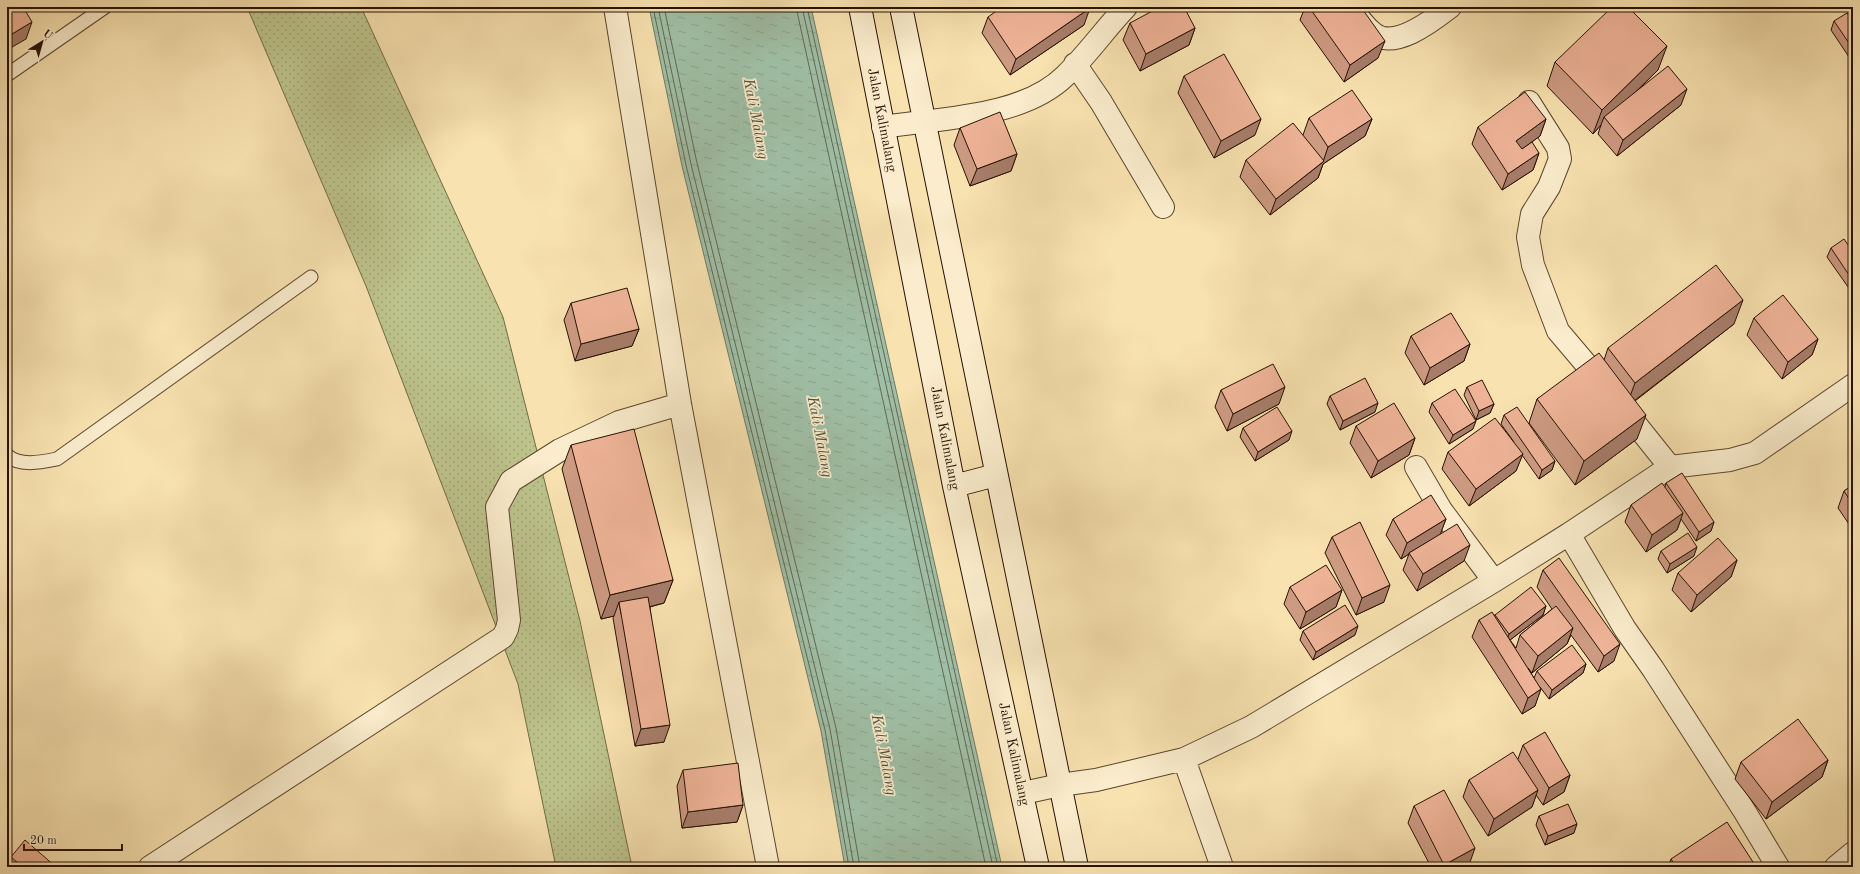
<svg xmlns="http://www.w3.org/2000/svg" width="1860" height="874" font-family="'Old Standard TT',serif">
<defs>
<pattern id="grass-dots" width="8" height="8" patternUnits="userSpaceOnUse"><rect width="8" height="8" fill="#bdc38c"/><path d="M2 2h.1M6 6h.1" fill="none" stroke="#a2a677" stroke-width="1.8" stroke-linecap="round"/></pattern>
<pattern id="water-ripples" width="26" height="14" patternUnits="userSpaceOnUse"><rect width="26" height="14" fill="#9fbfa6"/><path d="M2 4q2-2 4 0t4 0M15 11q2-2 4 0t4 0" fill="none" stroke="#89a38d"/></pattern>
</defs>
<rect width="100%" height="100%" fill="#f8e2b0"/>
<filter id="stains"><feTurbulence type="fractalNoise" baseFrequency=".005" numOctaves="4"/><feColorMatrix values="0 0 0 0 .2 0 0 0 0 .09 0 0 0 0 .02 0 0 0 .5 -.17"/></filter>
<radialGradient id="worn" r=".72"><stop offset=".6" stop-color="#630" stop-opacity="0"/><stop offset="1" stop-color="#630" stop-opacity=".3"/></radialGradient>
<path fill="url(#grass-dots)" stroke="#726a46" d="M247,7H361L503,317L580,621L632,867H556L518,684L366,286Z"/>
<path fill="url(#water-ripples)" stroke="#6f7a64" d="M649,7H811L1002,867H845L821,731L682,166Z"/>
<g fill="none" stroke-linecap="round" stroke-linejoin="round">
<path stroke="#626854" stroke-width="1" d="M653,7L686,165L825,730L849,867
M658,7L691,164L830,729L854,867
M664,7L697,163L836,728L860,867
M796,7L986,867
M802,7L993,867
M807,7L998,867"/>
<defs>
<path id="lane" d="M7,75L105,7
M7,455C19,467 42,462 57,459L311,277"/>
<path id="street" d="M615,7L680,404L768,867
M1351,7C1357,16 1364,26 1373,33C1394,51 1433,20 1450,7
M1075,64L1101,102L1163,207
M1529,102L1558,148L1560,159L1549,187L1532,214L1528,237L1533,265L1558,331L1614,397L1670,467
M883,127C940,118 1022,118 1065,76C1087,55 1105,29 1126,7
M1416,467L1441,510L1494,581
M1569,534L1625,629L1653,669L1745,812L1778,867
M1184,759L1222,867
M1023,793L1060,785L1096,780L1184,759L1251,727L1494,581L1569,534L1670,467L1730,460L1755,453L1853,385
M150,867L503,637L507,629L509,620L497,507L511,481L560,450L619,422L680,404
M1836,867L1853,853"/>
<path id="secondary" d="M860,7L954,486L1038,867
M901,7L1077,867
M954,486L996,475"/>
</defs>
<use href="#lane" stroke="#5a462d" stroke-width="15"/>
<use href="#street" stroke="#5a462d" stroke-width="24"/>
<use href="#secondary" stroke="#261201" stroke-width="24"/>
<use href="#lane" stroke="#faeccc" stroke-width="13"/>
<use href="#street" stroke="#faeccc" stroke-width="22"/>
<use href="#secondary" stroke="#faeccc" stroke-width="22"/>
</g>
<path fill="#cd9a82" stroke="#261201" d="M1226,7H1234L1229,11Z
M1305,7H1361L1378,58L1344,82L1300,20Z
M988,17L1084,25L1010,75L982,33Z
M1834,21H1853V63L1831,30Z
M1130,23L1195,28L1189,45L1140,71L1123,40Z
M1555,62L1658,70L1638,90L1681,105L1617,156L1598,134L1601,125L1593,134L1547,86Z
M1184,76L1255,135L1214,158L1178,93Z
M1309,118L1372,119L1365,136L1323,164L1318,178L1270,215L1240,177L1246,160L1303,135Z
M1546,119L1540,136L1523,148L1539,153L1533,170L1502,190L1472,144L1478,127Z
M960,128L1017,154L1011,171L970,186L954,145Z
M1831,248L1853,252V294L1827,257Z
M571,303L639,329L632,346L575,361L564,320Z
M1754,318L1818,339L1812,355L1782,379L1747,335Z
M1734,324L1635,401L1637,439L1575,485L1529,423L1537,399L1604,360L1608,348Z
M1411,336L1470,344L1464,361L1424,385L1405,353Z
M1467,387L1494,404L1490,413L1476,420L1464,395Z
M1221,390L1279,404L1227,431L1215,407Z
M1330,396L1375,412L1340,430L1327,404Z
M1432,403L1473,429L1449,444L1429,412Z
M1504,415L1555,461L1552,470L1539,479L1522,455L1516,471L1469,506L1442,469L1448,452L1514,442L1501,424Z
M1356,426L1415,438L1409,455L1371,478L1350,443Z
M1243,428L1289,440L1255,461L1240,437Z
M571,445L673,580L664,603L650,607L664,742L635,746L613,618L614,616L601,619L562,469Z
M1666,483L1714,522L1711,531L1696,541L1681,519L1677,530L1646,552L1625,522L1631,505L1665,487Z
M1853,485V530L1838,508L1844,491Z
M1393,519H1446L1440,534L1464,561L1417,591L1403,570L1409,554L1401,559L1386,535Z
M1332,537L1384,602L1356,615L1325,553Z
M1661,551L1694,556L1667,573L1658,559Z
M1737,560L1731,577L1691,612L1672,590L1678,573Z
M1543,570L1614,661L1598,672L1571,635L1567,644L1532,673L1528,668L1534,678L1537,671L1586,664L1583,673L1549,699L1540,687L1535,706L1522,714L1472,637L1479,620L1495,615L1546,606L1543,615L1510,640L1516,648L1520,635L1552,609L1537,587Z
M1290,587L1342,590L1336,607L1300,629L1284,604Z
M1303,631L1355,635L1313,660L1300,640Z
M1523,745L1570,775L1564,792L1543,805L1536,795L1532,807L1488,836L1463,797L1469,780L1518,759Z
M1828,760L1822,777L1766,819L1735,779L1741,762Z
M683,770L743,805L737,822L682,828L677,786Z
M1414,806L1469,865L1465,867H1431L1408,823Z
M1539,816L1574,833L1545,845L1536,825Z
M11,857L56,867H10L8,865Z
M1671,859L1753,862L1751,867H1668Z"/>
<path fill="#a77d6a" stroke="#261201" d="M1230,7H1234L1229,11Z
M1090,8L1084,25L1010,75L1016,59Z
M32,22L26,39L7,50V37Z
M1195,28L1189,45L1140,71L1146,54Z
M1385,41L1378,58L1344,82L1350,65Z
M1667,46L1658,70L1607,120L1604,117L1601,125L1593,134L1602,110Z
M1687,89L1681,105L1617,156L1623,140Z
M1261,119L1255,135L1214,158L1221,141Z
M1372,119L1365,136L1323,164L1318,178L1270,215L1276,199L1323,162L1328,147Z
M1546,119L1540,136L1510,158L1516,141Z
M1539,153L1533,170L1502,190L1508,174Z
M1017,154L1011,171L970,186L977,169Z
M1743,300L1734,324L1626,407L1635,383Z
M639,329L632,346L575,361L581,344Z
M1818,339L1812,355L1782,379L1788,362Z
M1470,344L1464,361L1424,385L1430,368Z
M1285,387L1279,404L1227,431L1233,414Z
M1378,403L1375,412L1340,430L1343,421Z
M1494,404L1490,413L1476,420L1479,411Z
M1646,415L1637,439L1575,485L1584,461Z
M1476,421L1473,429L1449,444L1453,435Z
M1292,431L1289,440L1255,461L1258,452Z
M1415,438L1409,455L1371,478L1378,461Z
M1523,454L1516,471L1469,506L1476,489Z
M1555,461L1552,470L1539,479L1542,470Z
M1683,513L1677,530L1646,552L1652,535Z
M1446,519L1440,535L1409,553V554L1401,559L1407,543Z
M1714,522L1711,531L1696,541L1699,532Z
M1470,545L1464,561L1417,591L1423,574Z
M1697,547L1694,556L1667,573L1670,564Z
M1737,560L1731,577L1691,612L1697,595Z
M673,580L664,603L621,614L619,602L614,616L601,619L610,595Z
M1390,585L1384,602L1356,615L1362,598Z
M1342,590L1336,607L1300,629L1306,612Z
M1546,606L1543,615L1506,643L1509,634Z
M1358,626L1355,635L1313,660L1316,652Z
M1573,628L1567,644L1532,673L1538,656Z
M1620,644L1614,661L1598,672L1604,656Z
M1586,664L1583,673L1549,699L1552,690Z
M1541,689L1535,706L1522,714L1528,698Z
M670,725L664,742L635,746L641,729Z
M1828,760L1822,777L1766,819L1772,802Z
M1570,775L1564,792L1543,805L1549,788Z
M1538,790L1532,807L1488,836L1494,819Z
M743,805L737,822L682,828L688,812Z
M1577,824L1574,833L1545,845L1548,836Z
M1475,848L1469,865L1465,867H1444V865Z
M1753,862L1751,867H1745Z"/>
<path fill="#eeb397" stroke="#261201" d="M7,7H23L32,22L7,37Z
M1002,7H1089L1090,8L1016,59L988,17Z
M1160,7H1184L1195,28L1146,54L1130,23Z
M1309,7H1361L1385,41L1350,65Z
M1612,7H1628L1667,46L1602,110L1555,62Z
M1847,13L1853,21V49L1834,21Z
M1224,54L1261,119L1221,141L1184,76Z
M1668,66L1687,89L1623,140L1604,117Z
M1352,90L1372,119L1328,147L1309,118Z
M1525,92L1546,119L1516,141L1522,149L1532,142L1539,153L1508,174L1478,127Z
M1000,112L1017,154L977,169L960,128Z
M1293,123L1324,161L1276,199L1246,160Z
M1844,239L1853,252V281L1831,248Z
M1716,265L1743,300L1635,383L1608,348Z
M627,288L639,329L581,344L571,303Z
M1783,295L1818,339L1788,362L1754,318Z
M1451,313L1470,344L1430,368L1411,336Z
M1599,353L1646,415L1584,461L1537,399Z
M1273,364L1285,387L1233,414L1221,390Z
M1365,378L1378,403L1343,421L1330,396Z
M1482,380L1494,404L1479,411L1467,387Z
M1455,389L1476,421L1453,435L1432,403Z
M1394,403L1415,438L1378,461L1356,426Z
M1277,407L1292,431L1258,452L1243,428Z
M1517,407L1555,461L1542,470L1504,415Z
M1495,418L1523,454L1476,489L1448,452Z
M634,429L673,580L610,595L571,445Z
M1682,473L1714,522L1699,532L1666,483Z
M1662,483L1683,513L1652,535L1631,505Z
M1853,485V505L1844,491Z
M1431,495L1446,519L1407,543L1393,519Z
M1360,522L1390,585L1362,598L1332,537Z
M1457,524L1470,545L1423,574L1409,553Z
M1688,533L1697,547L1670,564L1661,551Z
M1718,538L1737,560L1697,595L1678,573Z
M1559,558L1620,644L1604,656L1543,570Z
M1326,565L1342,590L1306,612L1290,587Z
M1531,587L1546,606L1509,634L1495,615Z
M648,597L670,725L641,729L619,602Z
M1345,605L1358,626L1316,652L1303,631Z
M1556,606L1573,628L1538,656L1520,635Z
M1492,612L1541,689L1528,698L1479,620Z
M1572,645L1586,664L1552,690L1537,671Z
M1798,719L1828,760L1772,802L1741,762Z
M1545,732L1570,775L1549,788L1523,745Z
M1513,752L1538,790L1494,819L1469,780Z
M738,763L743,805L688,812L683,770Z
M1444,790L1475,848L1444,865L1414,806Z
M1568,804L1577,824L1548,836L1539,816Z
M1727,822L1753,862L1745,867H1676L1671,859Z
M25,840L56,867H23L11,857Z"/>
<g text-anchor="middle" dominant-baseline="central" stroke-width="3.5" stroke-linejoin="round" paint-order="stroke">
<g font-size="14" fill="#261201" stroke="#faeccc">
<text transform="translate(882 120) rotate(79)">Jalan Kalimalang</text>
<text transform="translate(945 438) rotate(79)">Jalan Kalimalang</text>
<text transform="translate(1014 754) rotate(78)">Jalan Kalimalang</text>
</g>
<g font-size="15" font-style="italic" fill="#504f3b" stroke="#faeccc">
<text transform="translate(755 119) rotate(79)">Kali Malang</text>
<text transform="translate(819 437) rotate(79)">Kali Malang</text>
<text transform="translate(883 755) rotate(79)">Kali Malang</text>
</g>
</g>
<rect width="1860" height="874" fill="none" stroke="#f8e2b0" stroke-width="24"/>
<rect x="8" y="8" width="1844" height="858" fill="none" stroke="#261201" stroke-width="2"/>
<rect x="12" y="12" width="1836" height="850" fill="none" stroke="#261201"/>
<g transform="translate(42 42) rotate(37)" stroke="#faeccc" stroke-width="3" paint-order="stroke">
<path d="M0-3L7 15L0 10L-7 15Z" fill="#261201"/>
<text y="-6" font-size="11" font-weight="bold" text-anchor="middle" fill="#261201">U</text>
</g>
<path d="M24 844v6h98v-6" fill="none" stroke="#261201" stroke-width="2"/>
<text x="30" y="844" font-size="12" fill="#261201" stroke="#faeccc" stroke-width="3" paint-order="stroke">20 m</text>
<rect width="100%" height="100%" filter="url(#stains)"/>
<rect width="100%" height="100%" fill="url(#worn)"/>
</svg>
